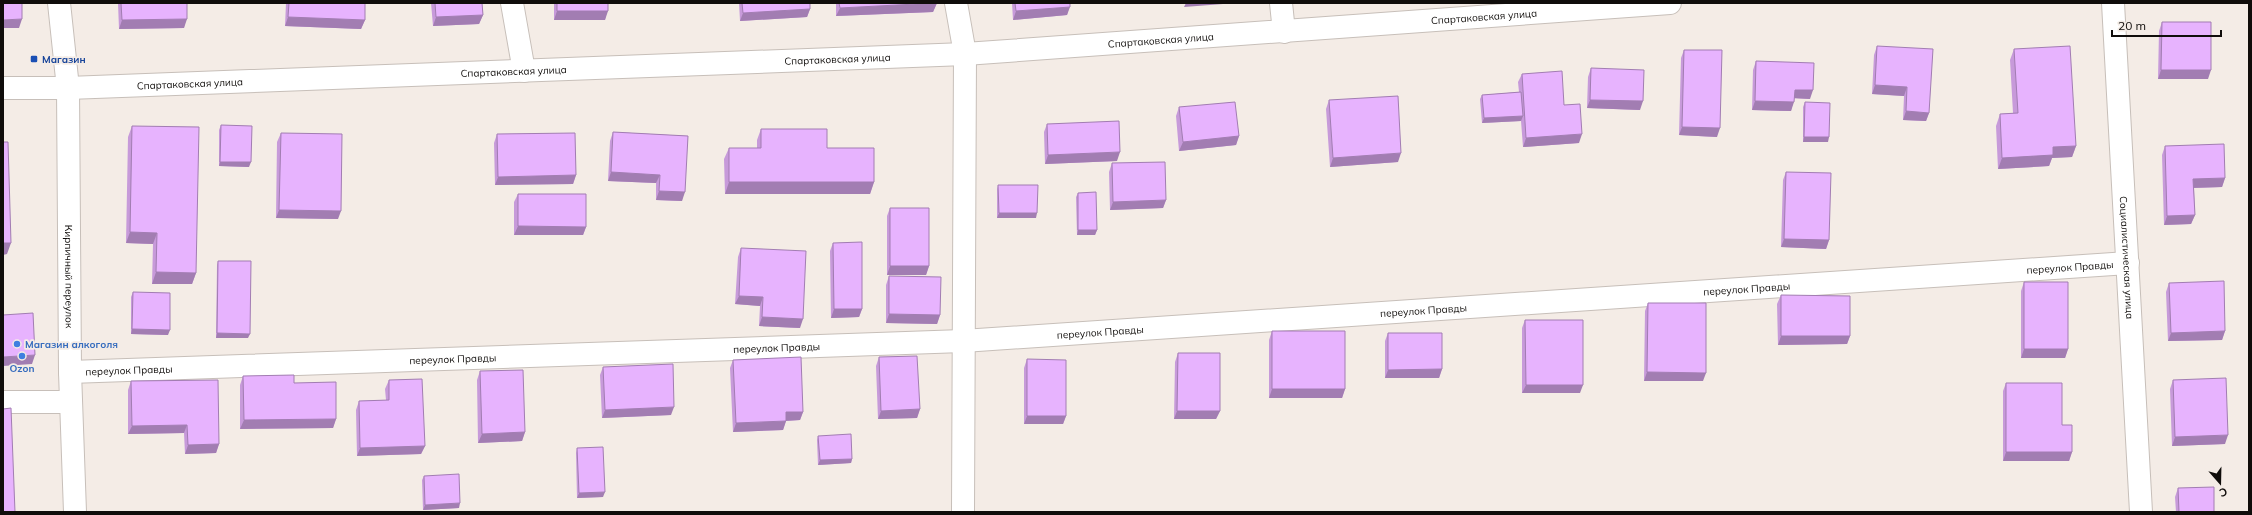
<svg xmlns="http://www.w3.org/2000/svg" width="2252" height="515" font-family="Mulish,sans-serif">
<rect width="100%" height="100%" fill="#f4ece6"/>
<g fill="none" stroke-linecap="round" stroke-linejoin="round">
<defs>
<g id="minor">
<path id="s1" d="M59,3L68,88L70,372L75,512"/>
<path d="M512,3L524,71"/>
<path d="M956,3L965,54L963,512"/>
<path d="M1281,3L1284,32"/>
<path id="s2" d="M2113,3L2141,512"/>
<path id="s3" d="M3,88H68L965,54L1670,3"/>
<path id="s4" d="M70,372L963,341L2128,263"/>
<path d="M3,402H71"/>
</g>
</defs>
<use href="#minor" stroke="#c7bfb9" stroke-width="24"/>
<use href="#minor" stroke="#fff" stroke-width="22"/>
</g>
<path fill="#c79ada" d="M118,3H187L184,28L119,29Z
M286,3H365V20L361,29L285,26Z
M431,3H482L483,15L479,24L433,26Z
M554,3H608L605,20H554Z
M739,3H810V9L807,17L740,21Z
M836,3H937L933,12L836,16Z
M1012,3H1070L1067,15L1013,20Z
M2162,22L2208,79H2158L2159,31Z
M1877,46L1929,113L1926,121L1903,120L1904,96L1872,94L1874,55Z
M2014,49L2076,146L2072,157L2052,158L2049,166L1998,169L1996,126L2000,114L2013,113L2010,60Z
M1684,50L1717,137L1679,135L1681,58Z
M1756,61L1810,99L1794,98L1791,111L1752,110L1753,70Z
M1591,68L1640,110L1587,108L1588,77Z
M1522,74L1564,105L1579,143L1523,147L1521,121L1482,123L1480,99L1482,95L1519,92L1518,82Z
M1329,100L1398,162L1330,167L1326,109Z
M1805,102L1828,142H1803V107Z
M1179,107L1239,136L1236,145L1179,151L1176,116Z
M1047,124L1117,161L1045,164L1044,132Z
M221,125L249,167L219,166V130Z
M132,126L196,273L192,284H152L153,244L126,243L128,137Z
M761,129L827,148L874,182L870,194H725L724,159L729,148H757V140Z
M613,132L688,136L682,201L656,200V183L608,181L610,141Z
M281,133L338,219L276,218L277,142Z
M497,134L576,175L573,184L495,185L494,143Z
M2165,146L2225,178L2222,187L2194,188L2195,215L2191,224L2164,225L2162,155Z
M1112,163L1166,200L1163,208L1110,210L1109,172Z
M1786,172L1829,240L1826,249L1781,247L1783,180Z
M998,185L1036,218H997V189Z
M1078,193L1097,230L1095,235H1077L1076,197Z
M518,194L586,227L583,235H514V202Z
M890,208L929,266L926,275H887V216Z
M833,243L862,309L859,317L831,318L830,251Z
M741,248L800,328L759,326L760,306L735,304L738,257Z
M218,261L248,338H216L217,265Z
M889,276L940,315L937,324L886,323V285Z
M2024,282L2068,349L2065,358H2021V291Z
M2169,283L2225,331L2222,340L2168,341L2166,292Z
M133,292L168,335L131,334V297Z
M1781,295L1850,336L1847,344L1778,345L1777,304Z
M1648,303L1703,381H1644L1645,311Z
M1525,320L1580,393H1522V328Z
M1272,331L1345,389L1342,398H1269V340Z
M1388,333L1442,369L1439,378H1385V341Z
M1178,353L1220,411L1216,419H1174L1175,362Z
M879,357L920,409L917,418L878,419L876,366Z
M1027,359L1066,416L1063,424H1024V368Z
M733,360L803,412L800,420L786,421L783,430L733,432L730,368Z
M603,367L671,415L602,418L600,375Z
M480,371L525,432L522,441L478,443L477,380Z
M243,376L294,383L336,419L333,428L240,429V385Z
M389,380L425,446L421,454L357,456L356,410L359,401L386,400L385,389Z
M2173,380L2225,444L2172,446L2170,389Z
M131,381L219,444L216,453L185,454L184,433L128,434V390Z
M2006,383L2062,425L2072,452L2069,461H2003V391Z
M818,436L852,459L851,463L818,465L817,440Z
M577,448L603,497L577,498L576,453Z
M424,476L459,508L423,510L422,480Z
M2178,488L2214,512H2176L2175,497Z"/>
<path fill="#a27db2" d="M937,3L933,12L836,16L840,8Z
M1186,3H1224L1223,4L1184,7Z
M1070,7L1067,15L1013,20L1016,11Z
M810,9L807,17L740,21L743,13Z
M557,11H608L605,20H554Z
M483,15L479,24L433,26L436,17Z
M288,17L365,20L361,29L285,26Z
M22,19L19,28H3V20Z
M187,19L184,28L119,29L122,20Z
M2161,70H2211L2208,79H2158Z
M1875,85L1907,87L1904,96L1872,94Z
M1795,90H1813L1810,99L1791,98Z
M1590,100L1643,101L1640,110L1587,108Z
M1755,101L1794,102L1791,111L1752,110Z
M1906,111L1929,113L1926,121L1903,120Z
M1523,116L1521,121L1482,123L1484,118Z
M1682,127L1720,128L1717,137L1679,135Z
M1582,134L1579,143L1523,147L1526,138Z
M1239,136L1236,145L1179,151L1183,142Z
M1804,137H1829L1828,142H1803Z
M2076,146L2072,157L2052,158L2049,166L1998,169L2002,158L2053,147Z
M1120,152L1117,161L1045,164L1048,155Z
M1401,153L1398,162L1330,167L1333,158Z
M220,162H251L249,167L219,166Z
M611,172L660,175L656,183L608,181Z
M576,175L573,184L495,185L498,177Z
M2225,178L2222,187L2190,188L2193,179Z
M729,182H874L870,194H725Z
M659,191L685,192L682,201L656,200Z
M1166,200L1163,208L1110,210L1113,202Z
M279,210L341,211L338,219L276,218Z
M999,213H1037L1036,218H997Z
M2195,215L2191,224L2164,225L2167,216Z
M518,226L586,227L583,235H514Z
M1078,230H1097L1095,235H1077Z
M130,232L157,233L153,244L126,243Z
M1784,239L1829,240L1826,249L1781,247Z
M3,243H11L7,254L3,255Z
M890,266H929L926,275H887Z
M156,272L196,273L192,284H152Z
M739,296L763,297L760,306L735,304Z
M834,309H862L859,317L831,318Z
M889,314L940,315L937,324L886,323Z
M762,317L803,319L800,328L759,326Z
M132,329L170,330L168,335L131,334Z
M2225,331L2222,340L2168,341L2171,333Z
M217,333L250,334L248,338H216Z
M1781,336H1850L1847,344L1778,345Z
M2024,349H2068L2065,358H2021Z
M35,355L32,364L3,366V357Z
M1442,369L1439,378H1385L1388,370Z
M1647,372L1706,373L1703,381H1644Z
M1526,385H1583L1580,393H1522Z
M1272,389H1345L1342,398H1269Z
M674,407L671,415L602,418L605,410Z
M920,409L917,418L878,419L881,411Z
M1177,411H1220L1216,419H1174Z
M786,412H803L800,420L783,421Z
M1027,416H1066L1063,424H1024Z
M336,419L333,428L240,429L244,420Z
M786,421L783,430L733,432L736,423Z
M187,425L184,433L128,434L132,426Z
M525,432L522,441L478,443L482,434Z
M2228,435L2225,444L2172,446L2175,437Z
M219,444L216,453L185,454L188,445Z
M425,446L421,454L357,456L360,448Z
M2006,452H2072L2069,461H2003Z
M852,459L851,463L818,465L820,460Z
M605,492L603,497L577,498L579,493Z
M460,503L459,508L423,510L425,505Z"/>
<path fill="#e7b3fe" stroke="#a27db2" d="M3,3H22V19L3,20Z
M121,3H187V19L122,20Z
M289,3H365V20L288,17Z
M435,3H482L483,15L436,17Z
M557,3H608V11H557Z
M742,3H810V9L743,13Z
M839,3H935L840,8Z
M1015,3H1070V7L1016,11Z
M2162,22H2211V70H2161Z
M1877,46L1933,49L1929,113L1906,111L1907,87L1875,85Z
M2070,46L2076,146L2053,147V155L2002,158L2000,114L2018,113L2014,49Z
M1684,50H1722L1720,128L1682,127Z
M1756,61L1814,63L1813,90H1795L1794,102L1755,101Z
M1591,68L1644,70L1643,101L1590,100Z
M1562,71L1564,105L1580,104L1582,134L1526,138L1522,74Z
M1521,92L1523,116L1484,118L1482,95Z
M1398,96L1401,153L1333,158L1329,100Z
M1235,102L1239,136L1183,142L1179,107Z
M1805,102L1830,103L1829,137H1804Z
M1119,121L1120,152L1048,155L1047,124Z
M221,125L252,126L251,162H220Z
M132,126L199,127L196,273L156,272L157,233L130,232Z
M761,129H827V148H874V182H729V148H761Z
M613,132L688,136L685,192L659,191L660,175L611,172Z
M281,133L342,134L341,211L279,210Z
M575,133L576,175L498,177L497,134Z
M3,142H8L11,243H3Z
M2224,144L2225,178L2193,179L2195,215L2167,216L2165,146Z
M1165,162L1166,200L1113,202L1112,163Z
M1786,172L1831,173L1829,240L1784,239Z
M998,185H1038L1037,213H999Z
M1096,192L1097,230H1078V193Z
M518,194H586V227L518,226Z
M890,208H929V266H890Z
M862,242V309H834L833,243Z
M741,248L806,251L803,319L762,317L763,297L739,296Z
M218,261H251L250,334L217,333Z
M889,276L941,277L940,315L889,314Z
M2224,281L2225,331L2171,333L2169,283Z
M2024,282H2068V349H2024Z
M133,292L170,293V330L132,329Z
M1781,295L1850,296V336H1781Z
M1648,303H1706V373L1647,372Z
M33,313L35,355L3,357V315Z
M1525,320H1583V385H1526Z
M1272,331H1345V389H1272Z
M1388,333H1442V369L1388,370Z
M1178,353H1220V411H1177Z
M917,356L920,409L881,411L879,357Z
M801,357L803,412H786V421L736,423L733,360Z
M1027,359L1066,360V416H1027Z
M673,364L674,407L605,410L603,367Z
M523,370L525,432L482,434L480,371Z
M294,375V383L336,382V419L244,420L243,376Z
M2226,378L2228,435L2175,437L2173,380Z
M422,379L425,446L360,448L359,401L389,400V380Z
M218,380L219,444L188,445L187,425L132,426L131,381Z
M2006,383H2062V425H2072V452H2006Z
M11,408L15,512H3V409Z
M851,434L852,459L820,460L818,436Z
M603,447L605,492L579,493L577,448Z
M459,474L460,503L425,505L424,476Z
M2214,487V512H2179L2178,488Z"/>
<rect fill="#1a4fb4" stroke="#f4ece6" stroke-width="1.5" x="30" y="55" width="8" height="8" rx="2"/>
<g fill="#3f7fe0" stroke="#f4ece6" stroke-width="1.5">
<circle cx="17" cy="344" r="4"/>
<circle cx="22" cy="356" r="4"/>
</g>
<g text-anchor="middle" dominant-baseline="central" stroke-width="3.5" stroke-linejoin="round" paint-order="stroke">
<g font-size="10" fill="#100d0b" stroke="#f4ece6">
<text stroke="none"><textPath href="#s3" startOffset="1483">Спартаковская улица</textPath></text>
<text stroke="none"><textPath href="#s3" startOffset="1159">Спартаковская улица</textPath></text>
<text stroke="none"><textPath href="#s3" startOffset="835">Спартаковская улица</textPath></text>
<text stroke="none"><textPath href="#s3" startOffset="511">Спартаковская улица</textPath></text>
<text stroke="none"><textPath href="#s3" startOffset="187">Спартаковская улица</textPath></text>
<text stroke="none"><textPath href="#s2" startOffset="255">Социалистическая улица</textPath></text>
<text stroke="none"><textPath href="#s4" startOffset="2003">переулок Правды</textPath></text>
<text stroke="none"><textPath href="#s1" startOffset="274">Кирпичный переулок</textPath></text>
<text stroke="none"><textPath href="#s4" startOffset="1679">переулок Правды</textPath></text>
<text stroke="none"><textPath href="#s4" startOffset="1355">переулок Правды</textPath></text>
<text stroke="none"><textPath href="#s4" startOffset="1031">переулок Правды</textPath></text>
<text stroke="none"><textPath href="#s4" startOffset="707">переулок Правды</textPath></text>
<text stroke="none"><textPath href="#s4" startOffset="383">переулок Правды</textPath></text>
<text stroke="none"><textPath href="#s4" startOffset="59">переулок Правды</textPath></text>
</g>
<g font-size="10" font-weight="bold" fill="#164399" stroke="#f4ece6" text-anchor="start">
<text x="42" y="59">Магазин</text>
</g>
<g font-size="10" font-weight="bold" fill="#366cbe" stroke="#f4ece6" text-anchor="start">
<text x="25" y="344">Магазин алкоголя</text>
<text x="22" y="368" text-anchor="middle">Ozon</text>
</g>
</g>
<rect width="2252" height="515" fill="none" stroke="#100d0b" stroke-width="8"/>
<g transform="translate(2220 483) rotate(160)" stroke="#f4ece6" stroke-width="3" paint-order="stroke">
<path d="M0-3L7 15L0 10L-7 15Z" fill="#100d0b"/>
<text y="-6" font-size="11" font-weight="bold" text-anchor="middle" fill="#100d0b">С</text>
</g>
<path d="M2112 30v6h109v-6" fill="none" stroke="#100d0b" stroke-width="2"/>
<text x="2118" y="30" font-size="12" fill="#100d0b" stroke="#f4ece6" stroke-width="3" paint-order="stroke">20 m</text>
</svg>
